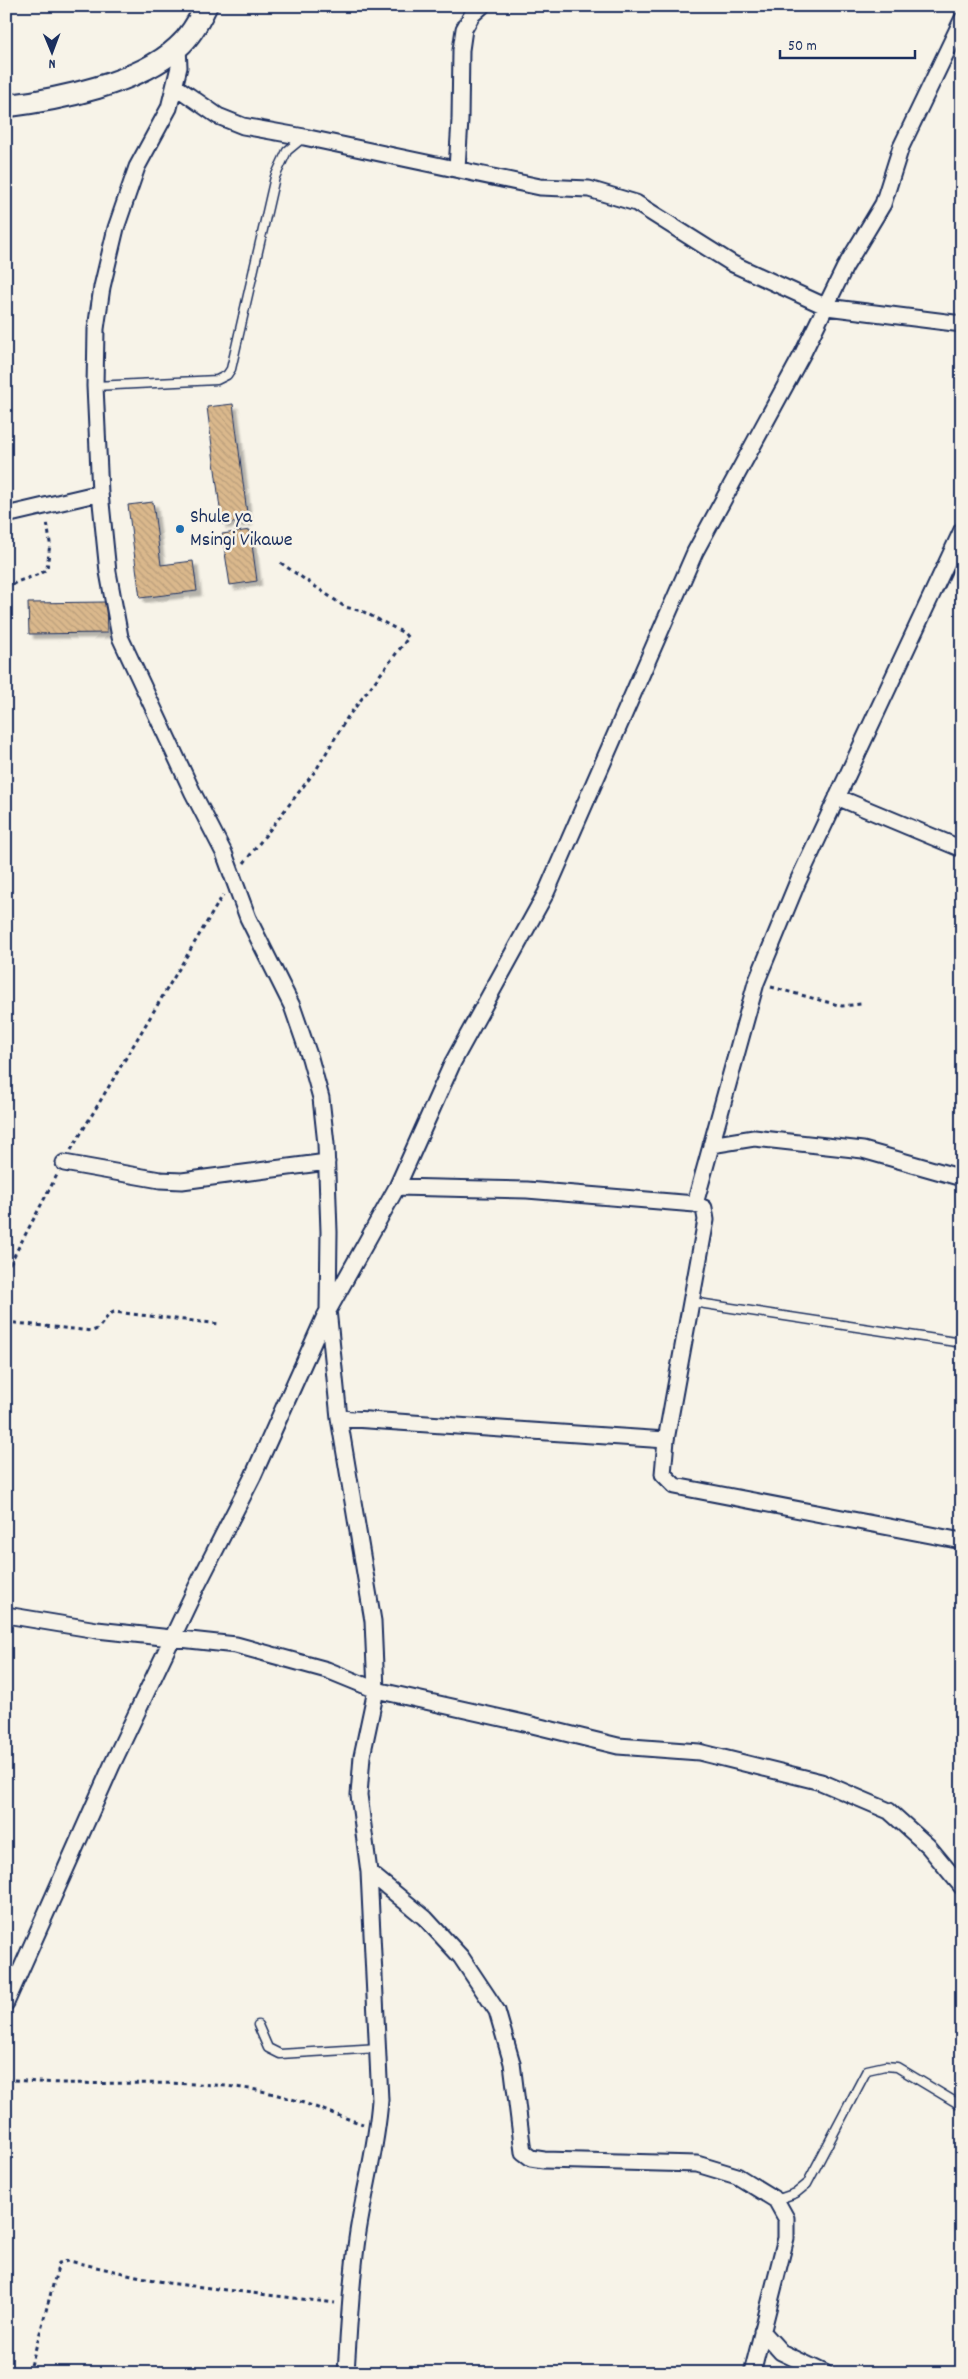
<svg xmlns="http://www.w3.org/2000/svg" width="968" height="2379" font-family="Dekko,sans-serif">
<defs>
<pattern id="building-back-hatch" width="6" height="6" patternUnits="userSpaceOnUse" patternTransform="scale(1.25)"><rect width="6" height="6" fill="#dab88c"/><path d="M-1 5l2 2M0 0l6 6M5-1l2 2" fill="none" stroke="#ba9e7b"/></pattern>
<filter id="shadow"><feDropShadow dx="4.5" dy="4.5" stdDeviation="1" flood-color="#0004"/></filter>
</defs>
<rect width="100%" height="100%" fill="#f7f3e8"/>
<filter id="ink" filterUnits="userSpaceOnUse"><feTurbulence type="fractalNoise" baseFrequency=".02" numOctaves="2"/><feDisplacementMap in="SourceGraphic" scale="10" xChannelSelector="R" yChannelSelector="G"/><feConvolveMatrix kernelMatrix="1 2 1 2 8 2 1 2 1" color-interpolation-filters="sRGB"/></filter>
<g filter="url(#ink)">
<path fill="url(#building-back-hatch)" stroke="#1b2f5e" filter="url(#shadow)" d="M233,404L248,521L222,524L207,407Z
M153,502L161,565L193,561L197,591L140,598L128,505Z
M250,530L257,581L230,585L222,534Z
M106,602L107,633L29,634L28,603Z"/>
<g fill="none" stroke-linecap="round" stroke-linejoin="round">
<defs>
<path id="lane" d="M95,386L217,380L227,375L231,369L275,177L287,151L304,137
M692,1302L962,1343
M258,2025L268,2048L280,2054L379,2048
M776,2200L796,2193L807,2184L867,2070L885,2066L897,2067L962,2106"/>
<path id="street" d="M178,47L179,67L169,108L137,167L116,228L102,287L96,329L95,386L100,493L108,572L120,637L193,793L224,853L248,918L292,1006L310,1058L321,1098L326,1144L329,1232L328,1309L339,1418L373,1621L376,1690L362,1756L359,1795L369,1872L380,2100C377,2145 365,2187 358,2232C351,2278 349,2326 346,2373
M175,86L218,116L243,126L304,137L540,187L589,189L636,203L733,264L827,307L962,324
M457,169L460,120L461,50L464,29L472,15L482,6
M6,515L100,493
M837,797L962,849
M711,1145L754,1138L863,1150L962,1178
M64,1163L160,1180L182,1181L327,1162
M397,1187L527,1190L695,1204L704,1208L706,1220L666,1440L663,1474L675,1486L962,1541
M695,1204L756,983L798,881L962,530
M339,1418L666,1440
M6,1615L97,1630L236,1645L327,1670L376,1690L524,1723L618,1746L699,1752L821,1782L889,1811L928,1846L962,1887
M369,1872L425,1918L461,1957L497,2011L512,2063L523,2152L531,2158L544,2160L697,2164L737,2176L776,2200L786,2218V2238L752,2373
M6,2003L112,1765L196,1588L253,1476L324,1318L397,1187L453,1062L546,893L695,552L803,353L845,267L883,204L901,147L962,20
M762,2331L781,2352L825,2373"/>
<path id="secondary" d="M6,106C57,100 140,83 178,47C191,36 199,21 206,6"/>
</defs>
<use href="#lane" stroke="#1b2f5e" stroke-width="11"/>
<use href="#street" stroke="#1b2f5e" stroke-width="19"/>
<use href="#secondary" stroke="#1b2f5e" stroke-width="25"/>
<path stroke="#1b2f5e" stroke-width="3" stroke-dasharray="4 4" stroke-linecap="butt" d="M6,590C18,577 33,580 47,569L50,543L47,521
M244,863L316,770L347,718L408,638L404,633L362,611L345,607L278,561
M771,987L842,1006L861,1004
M71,1150L223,895
M6,1271L57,1175
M6,1322L92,1331C103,1328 104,1316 114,1312L220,1324
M6,2079C87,2089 170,2077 250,2089C289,2095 326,2112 363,2124
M29,2373L59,2263L69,2261L168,2283L335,2303"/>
<use href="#lane" stroke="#f7f3e8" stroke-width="8"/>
<use href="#street" stroke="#f7f3e8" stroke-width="15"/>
<use href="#secondary" stroke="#f7f3e8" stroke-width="21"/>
</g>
</g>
<circle fill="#1f6fb2" stroke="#f7f3e8" stroke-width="2" cx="180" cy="529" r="5"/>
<g text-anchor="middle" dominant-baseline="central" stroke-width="5" stroke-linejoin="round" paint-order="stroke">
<g font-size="20" fill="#1b2f5e" stroke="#f7f3e8" text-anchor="start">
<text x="190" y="518">Shule ya<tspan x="190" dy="23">Msingi Vikawe</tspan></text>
</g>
</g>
<rect width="968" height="2379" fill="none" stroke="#f7f3e8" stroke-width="25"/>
<rect x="12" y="12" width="943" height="2354" fill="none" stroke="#1b2f5e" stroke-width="2" filter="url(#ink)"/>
<g transform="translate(52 52) rotate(179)" stroke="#f7f3e8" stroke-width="4" paint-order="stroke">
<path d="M0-4L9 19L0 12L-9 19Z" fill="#1b2f5e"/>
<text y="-8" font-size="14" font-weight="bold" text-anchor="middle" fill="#1b2f5e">N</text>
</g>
<path d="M780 50v8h135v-8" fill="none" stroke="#1b2f5e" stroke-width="2.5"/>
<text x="788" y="50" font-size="15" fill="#1b2f5e" stroke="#f7f3e8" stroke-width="4" paint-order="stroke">50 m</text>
</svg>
